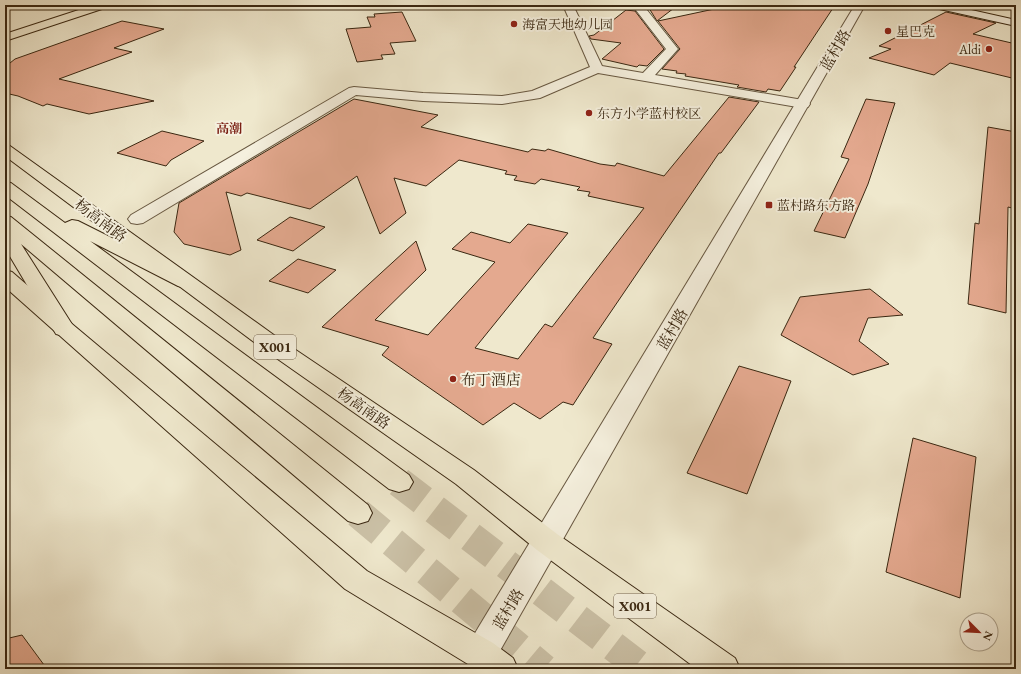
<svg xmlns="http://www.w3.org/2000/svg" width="1021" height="674" font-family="'EB Garamond','Noto Serif SC',serif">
<rect width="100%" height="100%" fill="#efe8cd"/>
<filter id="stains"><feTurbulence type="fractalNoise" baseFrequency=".005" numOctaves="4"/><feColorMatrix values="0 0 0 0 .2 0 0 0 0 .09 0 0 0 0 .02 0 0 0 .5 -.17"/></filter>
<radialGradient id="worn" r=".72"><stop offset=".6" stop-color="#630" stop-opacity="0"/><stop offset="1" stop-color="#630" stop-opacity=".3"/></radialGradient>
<path fill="#e4a98f" stroke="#3a2711" d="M647,5H678L657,21Z
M733,5H835L794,67H796L780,91L768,89L766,92L737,87L739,85L685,76L686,74L676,73L677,71L662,69L680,49L658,21Z
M626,10L635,11L664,49L647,66L639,65L637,67L602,59L621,43L591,39L589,36L594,35Z
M402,12L416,41L390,43L395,54L381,55L383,59L357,62L346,29L371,27L367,17H375L374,14Z
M946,12L996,23L973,34L1016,44V79L950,63L934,75L869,58L891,49L879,46Z
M122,21L164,29L114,48L132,52L59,79L154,101L89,114L47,104L43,106L18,96L5,93V67L15,59Z
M729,97L759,102L721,153H719L593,338L612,344L573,405L563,402L540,419L514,403L483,425L382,355L389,347L322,327L416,241L426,270L375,320L428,335L495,262L452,249L471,232L510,243L528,224L568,233L475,348L518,359L545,324L552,327L644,208L588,196L590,192L577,190L580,187L541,179L535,184L514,180L517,176L505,174L507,171L459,160L426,186L394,178L406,213L380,234L357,176L310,209L247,193L241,196L226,192L241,250L230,255L184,244L174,232L179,203L354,99L438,115L421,127L528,152L532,149L545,151L548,149L600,164L615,166L617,163L664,176Z
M866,99L895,103L868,184L845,238L814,231L849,159L841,157Z
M988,127L1016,132V209L1008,207L1006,313L968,304L975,223L979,224Z
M162,131L204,141L171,160L166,166L117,153Z
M290,217L325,227L293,251L257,240Z
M298,259L336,270L308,293L269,281Z
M870,289L903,315L868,318L859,341L889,364L853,375L781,335L800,297Z
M739,366L791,381L747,494L687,473Z
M913,438L976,457L960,598L886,572Z
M22,635L47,669H5V639Z"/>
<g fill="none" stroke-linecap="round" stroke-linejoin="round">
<path stroke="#cbc1a7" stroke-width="30" stroke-dasharray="30 15" stroke-linecap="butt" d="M399,482L643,669
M358,513L544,669"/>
<defs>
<path id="minor" d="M563,5H573L602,66L643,73L666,49L632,5H643L678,49L655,75L803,100L808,101L810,104L808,107L803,108L598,73L540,98L502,104L423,101L356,95L143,223L137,224L131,223L128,219L131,215L349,88L354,87L423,93L502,96L532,91L590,67Z"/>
<path id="tertiary" d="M855,5H865L493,663L481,668L469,663L465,653L469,643Z"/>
<path id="secondary" d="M930,5H949L1016,20V26L935,8Z"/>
<path id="primary" d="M94,5H109L108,7L5,41V34Z
M5,144L10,146L278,338L474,470L557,534L735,658L740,669H697L537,550L456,484L262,348L5,156Z
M5,270L12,272L72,324L367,571L493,643L513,658L518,669H476L345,589L5,287Z"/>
<path id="trunk" d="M5,182L11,183L65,223L72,220L78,221L192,278L195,282L192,286L185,288L178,286L90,241L409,475L413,482L409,489L399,492L389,489L5,195Z
M5,216L11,217L368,505L372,513L368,521L358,524L348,521L21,244L75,329L72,334L64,336L56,334L5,248Z"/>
</defs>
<use href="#minor" stroke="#675740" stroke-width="2"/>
<use href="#tertiary" stroke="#675740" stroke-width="2"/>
<use href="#secondary" stroke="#3a2711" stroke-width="2"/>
<use href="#primary" stroke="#3a2711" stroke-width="2"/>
<use href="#trunk" stroke="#3a2711" stroke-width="2"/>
<use href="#minor" fill="#f5f0de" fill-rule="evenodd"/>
<use href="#tertiary" fill="#f5f0de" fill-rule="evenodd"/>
<use href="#secondary" fill="#f5f0de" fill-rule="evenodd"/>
<use href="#primary" fill="#efe8cd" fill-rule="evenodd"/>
<use href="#trunk" fill="#efe8cd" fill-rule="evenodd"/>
</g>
<g fill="#8f2418" stroke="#f5f0de" stroke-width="1.5">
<circle cx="514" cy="24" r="4"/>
<circle cx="888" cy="31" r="4"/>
<circle cx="989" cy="49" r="4"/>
<circle cx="589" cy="113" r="4"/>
<rect x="765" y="201" width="8" height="8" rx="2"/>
<circle cx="453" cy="379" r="4"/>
</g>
<g text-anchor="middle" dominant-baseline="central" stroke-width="4" stroke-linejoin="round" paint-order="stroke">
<g font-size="13" fill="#3a2711" stroke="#f5f0de" text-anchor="start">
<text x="522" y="24">海富天地幼儿园</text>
<text x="896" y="31">星巴克</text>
<text x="981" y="49" text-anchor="end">Aldi</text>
<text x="597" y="113">东方小学蓝村校区</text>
<text x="777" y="205">蓝村路东方路</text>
</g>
<g font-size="13" font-weight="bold" fill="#7a1f14" stroke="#f5f0de">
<text x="229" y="128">高潮</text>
</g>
<g fill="#f5f0de" stroke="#72634e" stroke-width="1">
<rect x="254" y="335" width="42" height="24" rx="3"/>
<rect x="614" y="594" width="42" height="24" rx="3"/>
</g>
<g font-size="14" font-weight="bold" fill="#3a2711">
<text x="275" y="347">X001</text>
<text x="635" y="606">X001</text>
</g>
<g font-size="15" fill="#3a2711" stroke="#f5f0de">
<text transform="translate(835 50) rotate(-60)">蓝村路</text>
<text transform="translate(101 220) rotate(37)">杨高南路</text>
<text transform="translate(672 329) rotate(-60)">蓝村路</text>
<text transform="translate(364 408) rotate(35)">杨高南路</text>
<text transform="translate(508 609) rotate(-59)">蓝村路</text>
</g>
<g font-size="15" fill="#3a2711" stroke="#f5f0de" text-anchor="start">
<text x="461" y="379">布丁酒店</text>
</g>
</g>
<rect width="1021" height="674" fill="none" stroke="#efe8cd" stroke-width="20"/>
<rect x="6" y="6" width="1009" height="662" fill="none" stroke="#3a2711" stroke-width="2"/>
<rect x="10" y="10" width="1001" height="654" fill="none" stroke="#3a2711"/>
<g transform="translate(979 632) rotate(114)"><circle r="19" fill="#f5f0de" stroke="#aaa08c"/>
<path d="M0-3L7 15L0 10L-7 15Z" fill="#8f2418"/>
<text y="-6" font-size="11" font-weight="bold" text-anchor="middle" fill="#3a2711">N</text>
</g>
<rect width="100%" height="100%" filter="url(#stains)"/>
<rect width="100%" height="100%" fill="url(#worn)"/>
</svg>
